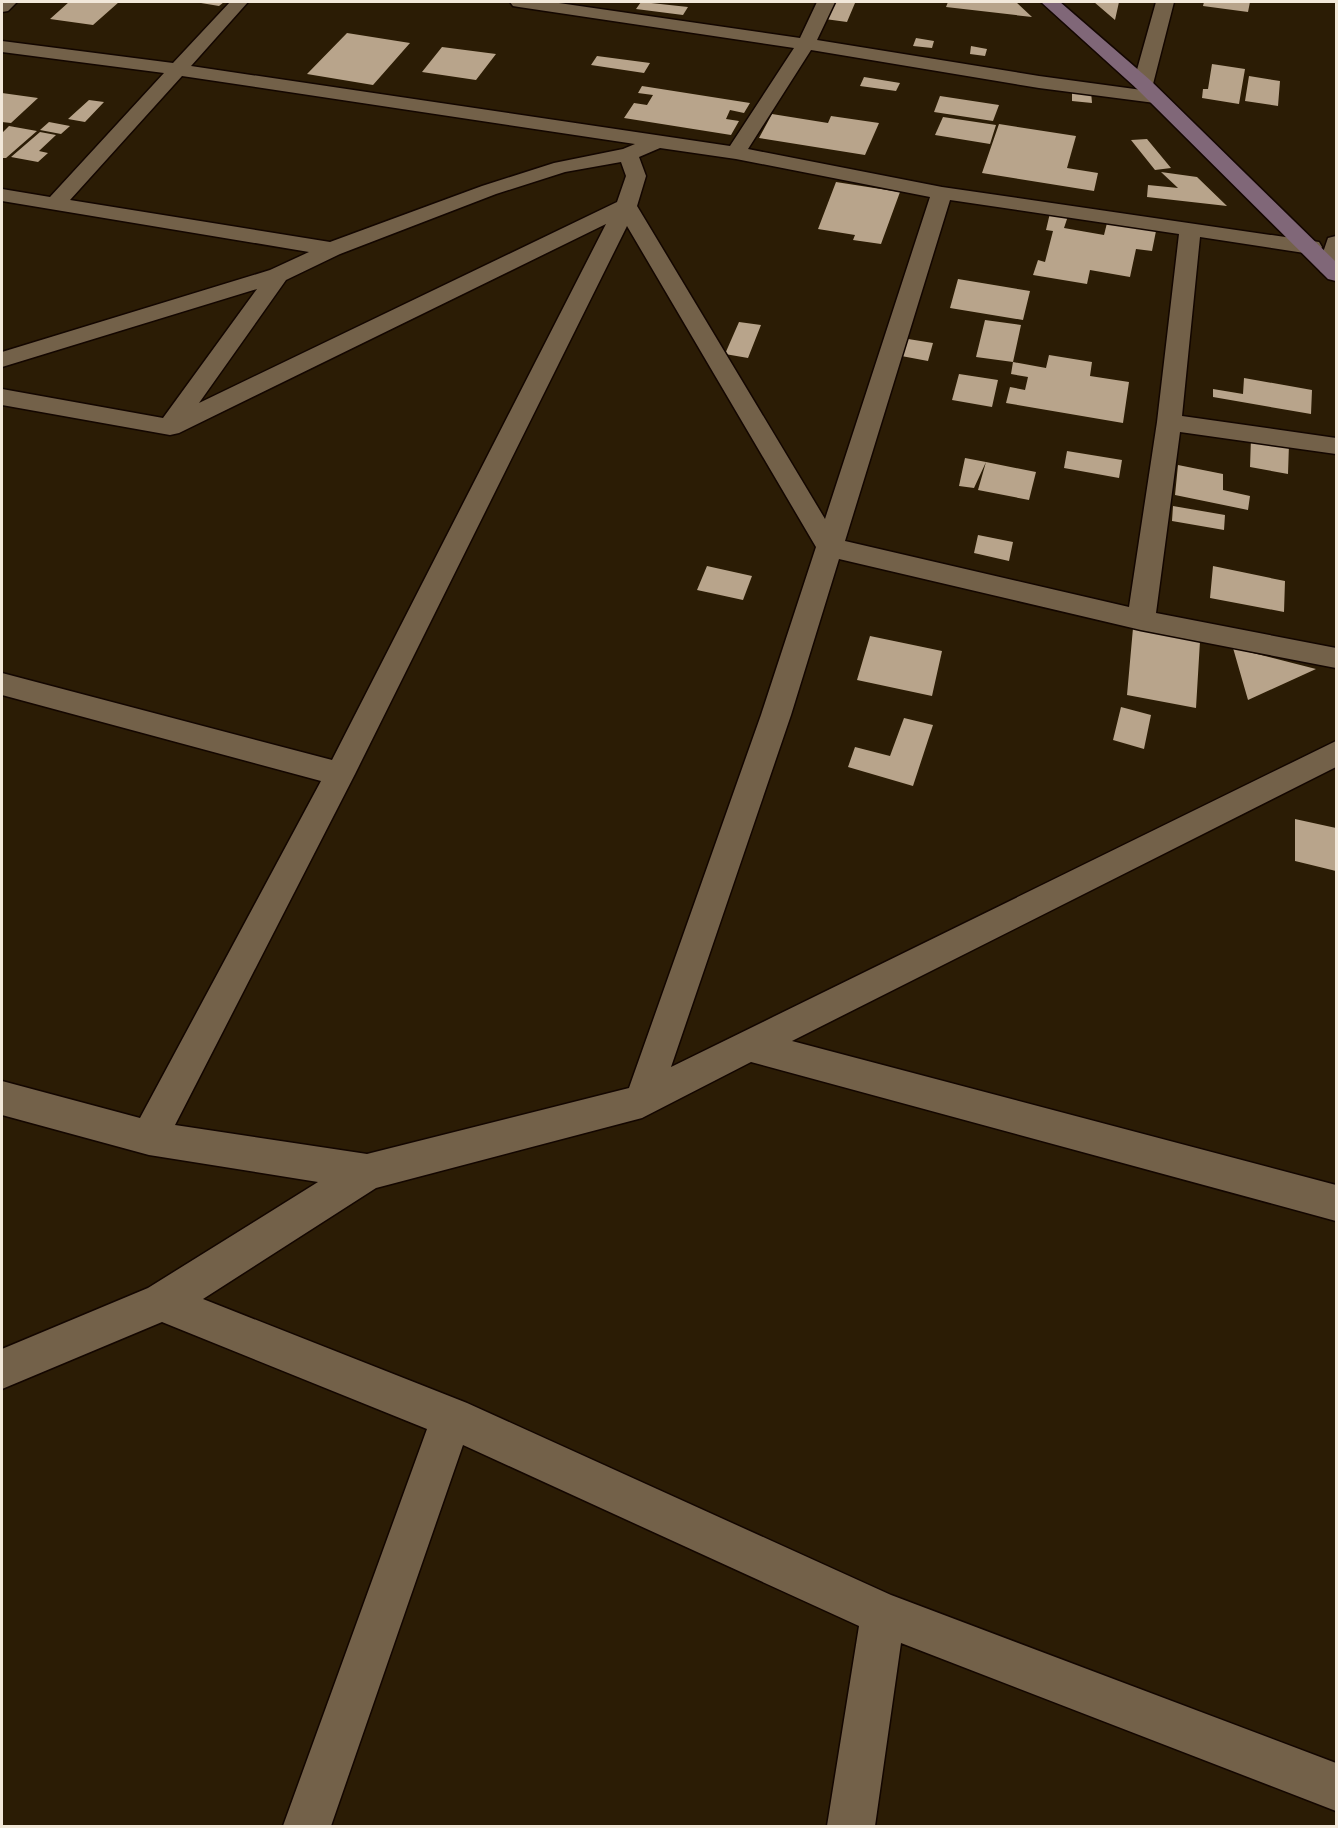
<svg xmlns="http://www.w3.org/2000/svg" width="1338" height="1828" font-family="'PT Sans Narrow',sans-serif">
<rect width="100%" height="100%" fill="#2b1c05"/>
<path fill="#b8a48b" d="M69,2H119L93,25L50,19Z
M195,2H224L219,6Z
M641,2H642L688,7L683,15L636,9Z
M833,2L855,3L847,22L825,19Z
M948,2H1016L1032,17L946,7Z
M1094,2H1119L1115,20Z
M1204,2H1250L1248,12L1203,6Z
M347,33L410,43L373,85L307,74Z
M916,38L934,41L932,48L913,46Z
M971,46L987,49L985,56L970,54Z
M442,47L496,54L476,80L422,72Z
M597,56L650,63L644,73L591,65Z
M1212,64L1245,69L1239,104L1202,98L1203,89H1208Z
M1249,76L1280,81L1278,106L1245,101Z
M864,77L900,83L896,91L860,86Z
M642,86L750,103L744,113L730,110L726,119L739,121L731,135L624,118L634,103L647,105L653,95L638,93Z
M1072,90L1091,91L1092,103L1072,101Z
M2,93L38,98L11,123L2,122Z
M940,96L999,105L993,121L934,112Z
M89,100L104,102L85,122L68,119Z
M772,114L828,123L831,116L879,123L865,155L759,138Z
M943,117L996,125L990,144L935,135Z
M49,122L70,126L61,134L40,130Z
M999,124L1076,136L1067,168L1098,173L1094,191L982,173Z
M9,126L37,131L6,158H2V133Z
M40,132L56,135L39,151L48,153L38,162L11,157Z
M1147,139L1171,168L1155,170L1131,140Z
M1161,172L1197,177L1227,206L1147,197L1148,185L1178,188Z
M836,182L900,192L881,244L853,240L855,235L818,229Z
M1050,213L1068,216L1064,228L1104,235L1107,223L1156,231L1152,251L1136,249L1130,277L1090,270L1087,284L1033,275L1038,260L1045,262L1053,231L1046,230Z
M958,279L1030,291L1023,320L950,308Z
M985,320L1021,325L1013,362L976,357Z
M739,322L761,325L748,358L725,354Z
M902,338L933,343L928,361L896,355Z
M1049,355L1092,362L1090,376L1129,382L1123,423L1006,403L1010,387L1025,390L1028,377L1011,374L1013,362L1046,368Z
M959,374L998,380L992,407L952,400Z
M1244,378L1312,390L1311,414L1213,397V389L1243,394Z
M1251,438L1289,444L1288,474L1250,467Z
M1067,451L1122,460L1119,478L1064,468Z
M965,458L986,462L974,488L959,486Z
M986,462L1036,472L1029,500L978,490Z
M1178,465L1223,474V490L1250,496L1248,510L1175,495Z
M1173,506L1225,515L1224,530L1172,521Z
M978,535L1013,542L1009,561L974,553Z
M707,566L752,576L743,600L697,590Z
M1213,566L1285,581L1284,612L1210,598Z
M1133,628L1200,641L1196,708L1127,695Z
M870,636L942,651L932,696L857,680Z
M1233,648L1316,669L1248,700Z
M1121,707L1151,715L1144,749L1113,740Z
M904,718L933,725L913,786L848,767L855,747L890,756Z
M1295,819L1336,828V871L1295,861Z"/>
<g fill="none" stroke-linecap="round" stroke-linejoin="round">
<defs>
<path id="minor" d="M2,2H17L8,11L2,12Z
M230,2H248L191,66L730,146L794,48L519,7L513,6L510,2H552L800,38L817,2H835L817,40L1039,76L1142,90L1136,88L1133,84L1156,2H1174L1153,84L1150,88L1143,90L1162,93L1165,97L1162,101L1155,103L1039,88L811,50L748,149L942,187L1319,242L1322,247L1319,252L1311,254L1200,237L1182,416L1336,438V454L1180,432L1156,613L1336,648V668L1141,630L839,559L791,715L671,1067L1336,741V767L792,1041L1336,1185V1221L751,1062L642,1118L376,1188L203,1299L467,1403L891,1595L1336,1763V1811L901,1643L875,1826H827L859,1626L463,1445L331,1826H283L427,1429L162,1322L2,1389V1349L148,1288L318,1182L149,1155L2,1115V1081L140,1118L321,781L2,695V673L332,760L606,224L179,433L170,435L2,405V389L163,418L257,289L2,367V352L270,270L309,252L2,201V189L50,197L164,73L2,52V41L173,63ZM182,76L635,144L623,149L554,163L482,186L330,242L70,200ZM660,148L736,159L930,197L825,519L637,206L646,176L639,157ZM621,162L626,176L617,202L199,403L286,280L340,254L496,194L565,172ZM950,200L1179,234L1157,422L1129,607L845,541ZM627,226L816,547L761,715L629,1088L367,1154L175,1125L355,774Z
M1336,236V272L1329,274L1321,272L1318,267L1328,238Z"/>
<path id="secondary" d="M1041,2H1060L1150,80L1336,262V281L1328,279L1136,88Z"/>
</defs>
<use href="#minor" stroke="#130600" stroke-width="3"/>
<use href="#secondary" stroke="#130600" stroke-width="3"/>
<use href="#minor" fill="#736149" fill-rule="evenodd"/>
<use href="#secondary" fill="#806778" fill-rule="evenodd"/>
</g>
<rect width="1338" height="1828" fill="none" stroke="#f2e8da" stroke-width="6"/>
</svg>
